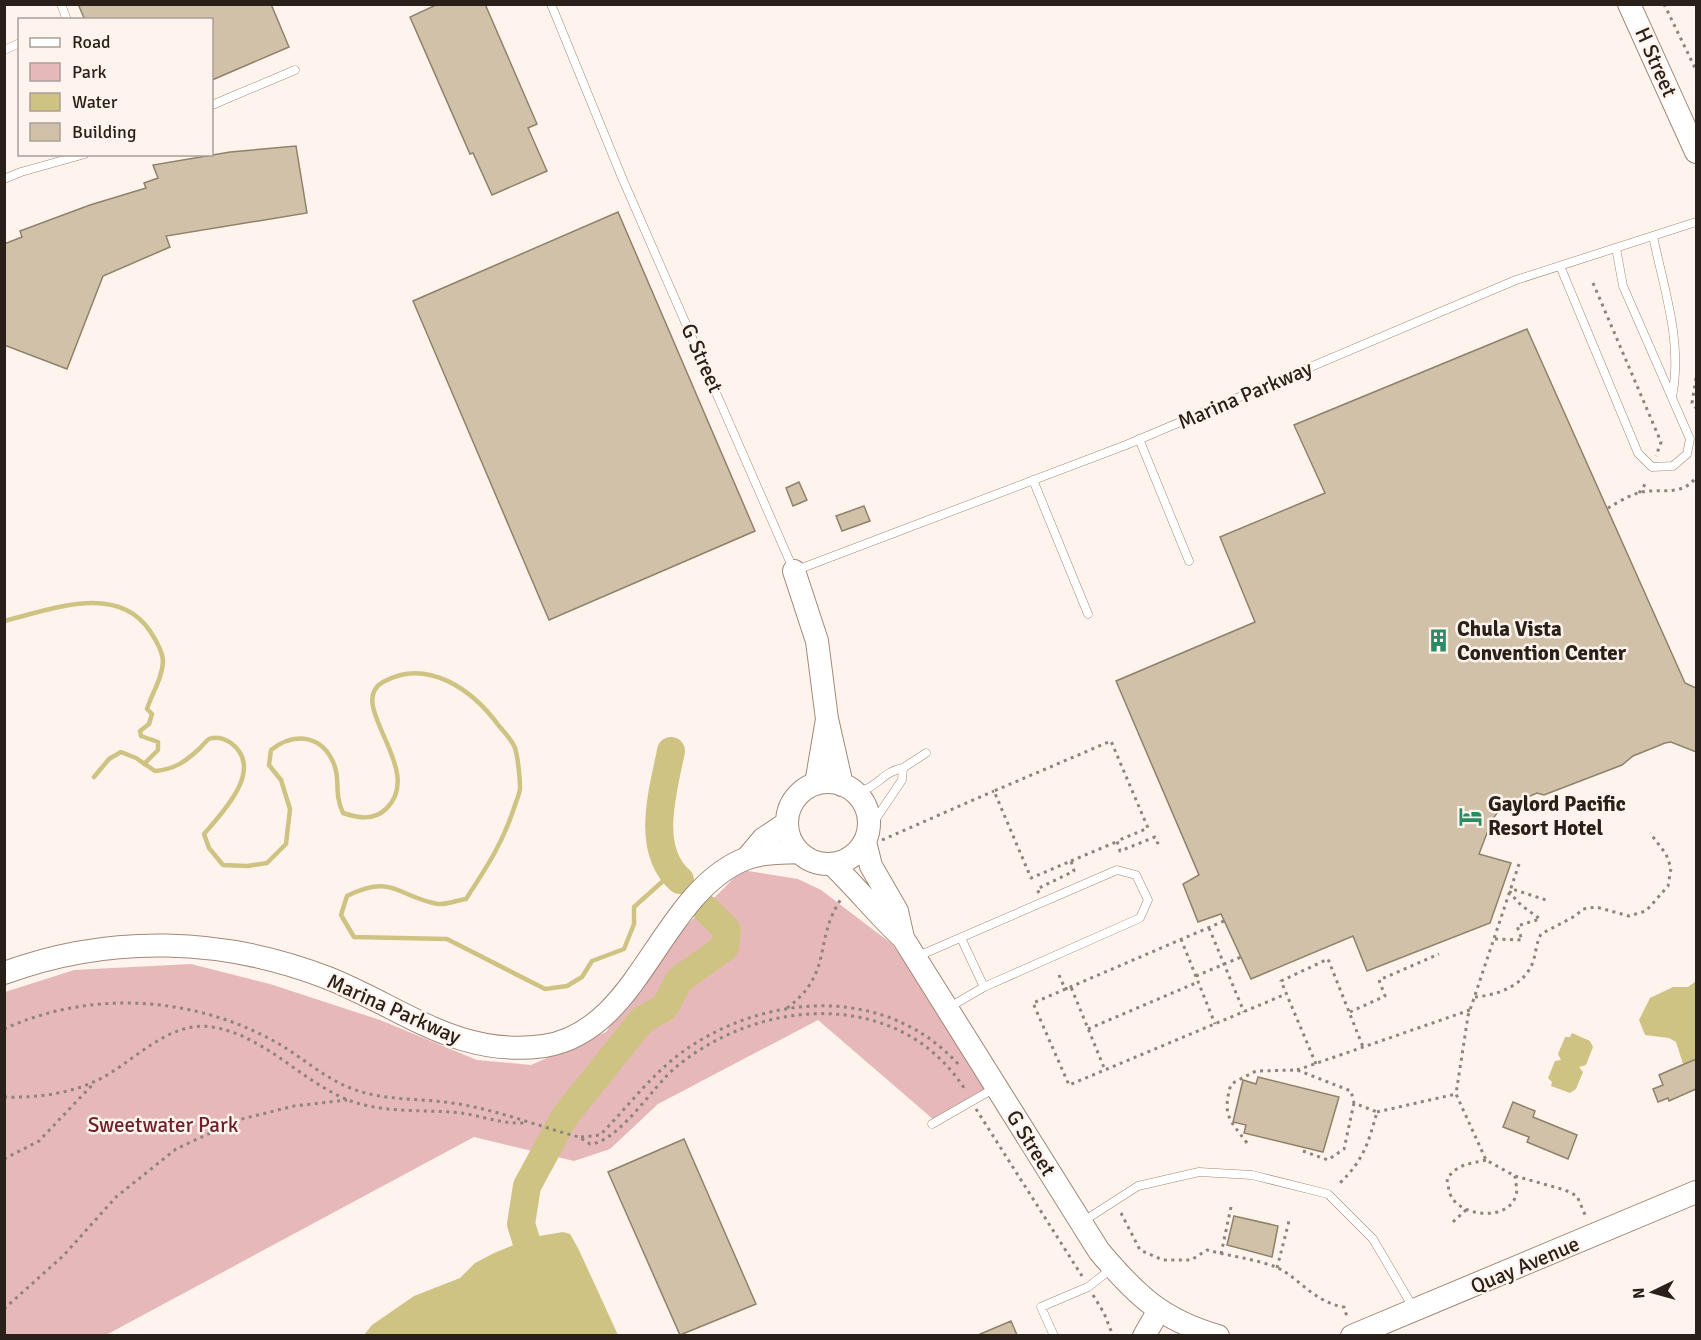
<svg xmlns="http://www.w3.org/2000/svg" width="1701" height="1340" font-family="Signika,sans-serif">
<rect width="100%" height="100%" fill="#fff4ed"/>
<path fill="#e6b8ba" d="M742,870L798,879L821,890L892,944L950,1023L986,1084L984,1092L934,1120L818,1020L658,1104L610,1149L574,1161L474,1137L106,1335L5,1336V992L74,970L191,964L270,984L380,1020L477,1060L531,1065L606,1032L666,946Z"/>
<path fill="#cfc384" d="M1696,981V1058L1683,1064L1676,1042L1669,1038L1645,1035L1639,1020L1650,998L1673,987H1688Z
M1572,1033L1590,1041L1593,1047L1586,1065L1579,1067L1583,1072L1576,1089L1570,1093L1551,1086L1552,1082L1548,1078L1555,1061L1561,1060L1558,1054L1565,1037H1570Z
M563,1232L570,1234L578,1248L618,1335H364L372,1325L414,1296L460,1278L475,1263L494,1253L533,1237Z"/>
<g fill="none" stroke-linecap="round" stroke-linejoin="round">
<path stroke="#cfc384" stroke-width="4.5" d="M4,621C50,610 117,582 150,631C156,640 162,650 163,660C163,677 152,693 147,709L152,714L149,724L140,731L141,736L158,742V750L144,764
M94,777L109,759L121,752L136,758L155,771C175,769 185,762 199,749C202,746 206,741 209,739C217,736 225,739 231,743C266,769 221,814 204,834L209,848L223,865L247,866L267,863L286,844L290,809L281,780L269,765L271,750C295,731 324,735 335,767C340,783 334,793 343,813C358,818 373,821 386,809C427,770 344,704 383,682C427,657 473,690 499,726C504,732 512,740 515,748C518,758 520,778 520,789C519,796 515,804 513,811C501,846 486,868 466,899C458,900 446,905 438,904C398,897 393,873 347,896L341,915L354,937L447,939L545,989L567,986L582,977L592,961L624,949L634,924V907L672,873"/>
<path stroke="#cfc384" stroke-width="28" d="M671,751C663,791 645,849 680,880
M526,1240L521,1224L527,1186L565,1116L642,1020L665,1007L679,980L725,947L727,930L706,909"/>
</g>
<path fill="#d1c1a9" stroke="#8f816a" stroke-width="1.5" d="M78,4H271L289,47L212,80V20H85Z
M438,4H485L537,124L528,128L547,171L492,195L473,153L470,154L410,17Z
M296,146L307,213L166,236L170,247L103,276L67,369L4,345V244L22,237L20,231L90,205L146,188L144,183L158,178L153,165L230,152Z
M618,212L755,531L549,620L413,301Z
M1527,329L1685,683L1696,688V752L1671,742L1665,743L1633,756L1622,765L1544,795L1537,793L1500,809L1492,820L1479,854L1511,863L1490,923L1367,971L1353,936L1251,979L1221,914L1198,922L1183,884L1199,875L1116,681L1255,622L1220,537L1325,493L1294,425Z
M799,482L807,500L793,506L786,488Z
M864,506L870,521L842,531L836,516Z
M1696,1059V1089L1669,1101L1668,1098L1658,1102L1653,1089L1663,1085L1659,1075Z
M1258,1077L1339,1097L1323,1152L1244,1133L1246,1125L1233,1122L1243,1080L1256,1084Z
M1513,1102L1535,1111L1533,1117L1577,1135L1568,1159L1527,1142L1529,1137L1503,1127Z
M684,1139L756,1304L680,1335L608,1172Z
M1234,1216L1278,1226L1272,1257L1227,1245Z
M1011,1321L1017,1335H978Z"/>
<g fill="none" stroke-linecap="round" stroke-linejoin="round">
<defs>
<path id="lane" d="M61,4L67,20
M551,4L623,180L794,571L1126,445L1516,280L1696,222
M4,50L20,43
M212,105L295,70
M4,179L21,172L85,154
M1653,236C1664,290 1683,342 1672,397
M1560,266L1638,453L1652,467L1673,466L1687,454L1690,439L1623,286L1616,248
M1139,439L1189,561
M1033,480L1088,614
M903,768L926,753
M854,792C877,790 881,772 903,768L902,780L869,829
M961,938L984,987
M916,957L1117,870L1136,875L1148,900L1140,918L984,987L948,1008
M932,1124L993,1089
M1082,1222L1138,1186L1199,1172L1252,1175L1328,1194L1373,1239L1414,1309
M1054,1336L1041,1307L1088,1287L1111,1269"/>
<path id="secondary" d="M1629,4L1696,152
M794,571L817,641L827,719
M787 823a41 41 0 1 1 82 0a41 41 0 1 1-82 0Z
M816,784L827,719L842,785
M865,842L871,866L897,911L903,938
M747,858L763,839L787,823
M832,864C857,888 878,915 903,938L1099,1251C1136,1295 1162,1320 1218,1336
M4,973C110,934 223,937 328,978C403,1008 458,1058 544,1046C641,1031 659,894 745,859C762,852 782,853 799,852
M1144,1336L1159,1310
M1352,1336L1696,1192"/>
</defs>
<use href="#lane" stroke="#a08878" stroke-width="9"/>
<use href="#secondary" stroke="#a08878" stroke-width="24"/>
<path stroke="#8e847d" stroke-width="3" stroke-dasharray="3 4.5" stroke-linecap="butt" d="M1664,4L1696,70
M1593,283L1661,442L1656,456
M1696,378L1692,403L1696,408
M1639,493L1646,483
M1608,508C1617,503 1628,496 1638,493C1658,487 1682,498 1696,477
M882,840L994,791
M1071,861L1116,842
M1519,864L1468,1016L1456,1094L1486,1160L1515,1176L1565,1190L1577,1196L1586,1217
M1039,893L1037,889L1074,871L1071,861L1031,878L994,791L1111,741L1148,828L1117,841L1120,851L1155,837L1159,846
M1224,921L1033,1003L1069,1085L1286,994
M1209,928L1244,1012
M1181,939L1215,1024
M1495,939L1522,940L1517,926L1540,919L1521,905L1510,893L1512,889L1546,900
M1059,975L1065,989L1071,987L1105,1070
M1196,976L1241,957
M1475,997C1498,995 1524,986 1533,962C1536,953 1536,943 1541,934L1575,916L1583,909L1596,907L1629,916L1646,911L1668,886L1671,868L1666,854L1650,833
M787,1008C834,973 813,941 841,899
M1350,1012L1385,996L1379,980L1439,954
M4,1029C89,990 191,996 272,1040C300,1055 323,1078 353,1089C385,1101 419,1098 452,1103C495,1109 537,1126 579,1137L590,1144C619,1142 653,1086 676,1067C762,996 902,988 966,1091
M1088,1029L1198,982
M1316,1064L1281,981L1328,959L1363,1047
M1297,1070L1470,1010
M4,1097C36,1098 69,1094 98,1080C133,1063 168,1020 212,1027C264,1035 301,1081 348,1100C385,1114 423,1109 461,1113C482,1116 502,1124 524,1123
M976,1109L1082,1276
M1377,1112L1456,1094
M581,1137L600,1135C630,1105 655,1069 691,1046C774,992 889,987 959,1065
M1247,1143C1229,1119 1222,1115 1231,1084L1256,1071L1297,1070L1351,1091L1354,1103L1377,1112C1368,1144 1364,1159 1340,1183
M1303,1151L1328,1160L1344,1149L1354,1103
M4,1159L39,1141L94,1083
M1486,1160C1469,1164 1457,1164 1447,1179C1448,1185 1449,1193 1452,1198C1464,1217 1509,1221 1516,1195C1518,1189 1515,1182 1515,1176
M1121,1213L1140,1250L1163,1260H1191L1207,1250C1229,1256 1255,1259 1276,1267C1300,1278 1313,1302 1344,1307L1347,1317
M1453,1222L1467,1209
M1221,1254L1231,1207
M1277,1268L1289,1221
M1093,1295L1104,1313L1113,1336
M4,1309L64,1255L116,1197L176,1149L238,1120L294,1106L347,1100"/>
<use href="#lane" stroke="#fff" stroke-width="8"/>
<use href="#secondary" stroke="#fff" stroke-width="22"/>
</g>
<defs>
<symbol id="building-bare" viewBox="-9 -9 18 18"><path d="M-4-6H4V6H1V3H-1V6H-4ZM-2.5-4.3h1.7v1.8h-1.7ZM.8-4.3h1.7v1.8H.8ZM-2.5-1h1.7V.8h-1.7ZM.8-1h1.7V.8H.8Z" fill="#2b8b64" stroke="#fff4ed" stroke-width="2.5" paint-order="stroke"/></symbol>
<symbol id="hotel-bare" viewBox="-9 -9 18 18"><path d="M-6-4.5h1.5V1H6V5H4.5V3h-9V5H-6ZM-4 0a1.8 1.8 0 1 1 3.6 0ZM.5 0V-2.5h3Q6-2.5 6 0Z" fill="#2b8b64" stroke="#fff4ed" stroke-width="2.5" paint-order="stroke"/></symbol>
</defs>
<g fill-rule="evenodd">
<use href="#building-bare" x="1422" y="624" width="33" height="33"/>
<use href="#hotel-bare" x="1454" y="800" width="33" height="33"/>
</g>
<g text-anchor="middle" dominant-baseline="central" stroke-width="5" stroke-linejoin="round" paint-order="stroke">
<g font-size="21" fill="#292019" stroke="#fff4ed">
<text transform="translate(1656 62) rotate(66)">H Street</text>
<text transform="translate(702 358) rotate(66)">G Street</text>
<text transform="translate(1245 395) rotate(-23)">Marina Parkway</text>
<text transform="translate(394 1009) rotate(24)">Marina Parkway</text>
<text transform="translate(1031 1143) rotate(58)">G Street</text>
<text transform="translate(1525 1265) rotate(-23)">Quay Avenue</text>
</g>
<g font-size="21" font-weight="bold" fill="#292019" stroke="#fff4ed" text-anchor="start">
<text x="1457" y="629">Chula Vista<tspan x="1457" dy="24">Convention Center</tspan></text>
<text x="1488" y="804">Gaylord Pacific<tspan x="1488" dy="24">Resort Hotel</tspan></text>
</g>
<g font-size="21" fill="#6f1e2c" stroke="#fff4ed">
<text x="163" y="1125">Sweetwater Park</text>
</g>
</g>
<rect width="1701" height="1340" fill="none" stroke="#292019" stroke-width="12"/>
<rect x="18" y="18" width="195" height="138" fill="#fff4ed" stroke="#a99f98" stroke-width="1.5"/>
<rect x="30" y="38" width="30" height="9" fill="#ffffff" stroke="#a99f98" stroke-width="1.5"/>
<text x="72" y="48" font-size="18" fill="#292019">Road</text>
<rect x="30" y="63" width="30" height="18" fill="#e6b8ba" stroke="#a99f98" stroke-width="1.5"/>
<text x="72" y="78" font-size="18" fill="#292019">Park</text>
<rect x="30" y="93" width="30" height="18" fill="#cfc384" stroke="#a99f98" stroke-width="1.5"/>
<text x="72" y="108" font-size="18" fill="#292019">Water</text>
<rect x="30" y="123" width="30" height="18" fill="#d1c1a9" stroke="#a99f98" stroke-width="1.5"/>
<text x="72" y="138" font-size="18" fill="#292019">Building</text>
<g transform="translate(1653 1292) rotate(265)" stroke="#fff4ed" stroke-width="4.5" paint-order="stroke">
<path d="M0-4.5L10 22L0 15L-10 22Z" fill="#292019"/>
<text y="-9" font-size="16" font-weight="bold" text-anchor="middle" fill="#292019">N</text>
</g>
</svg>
